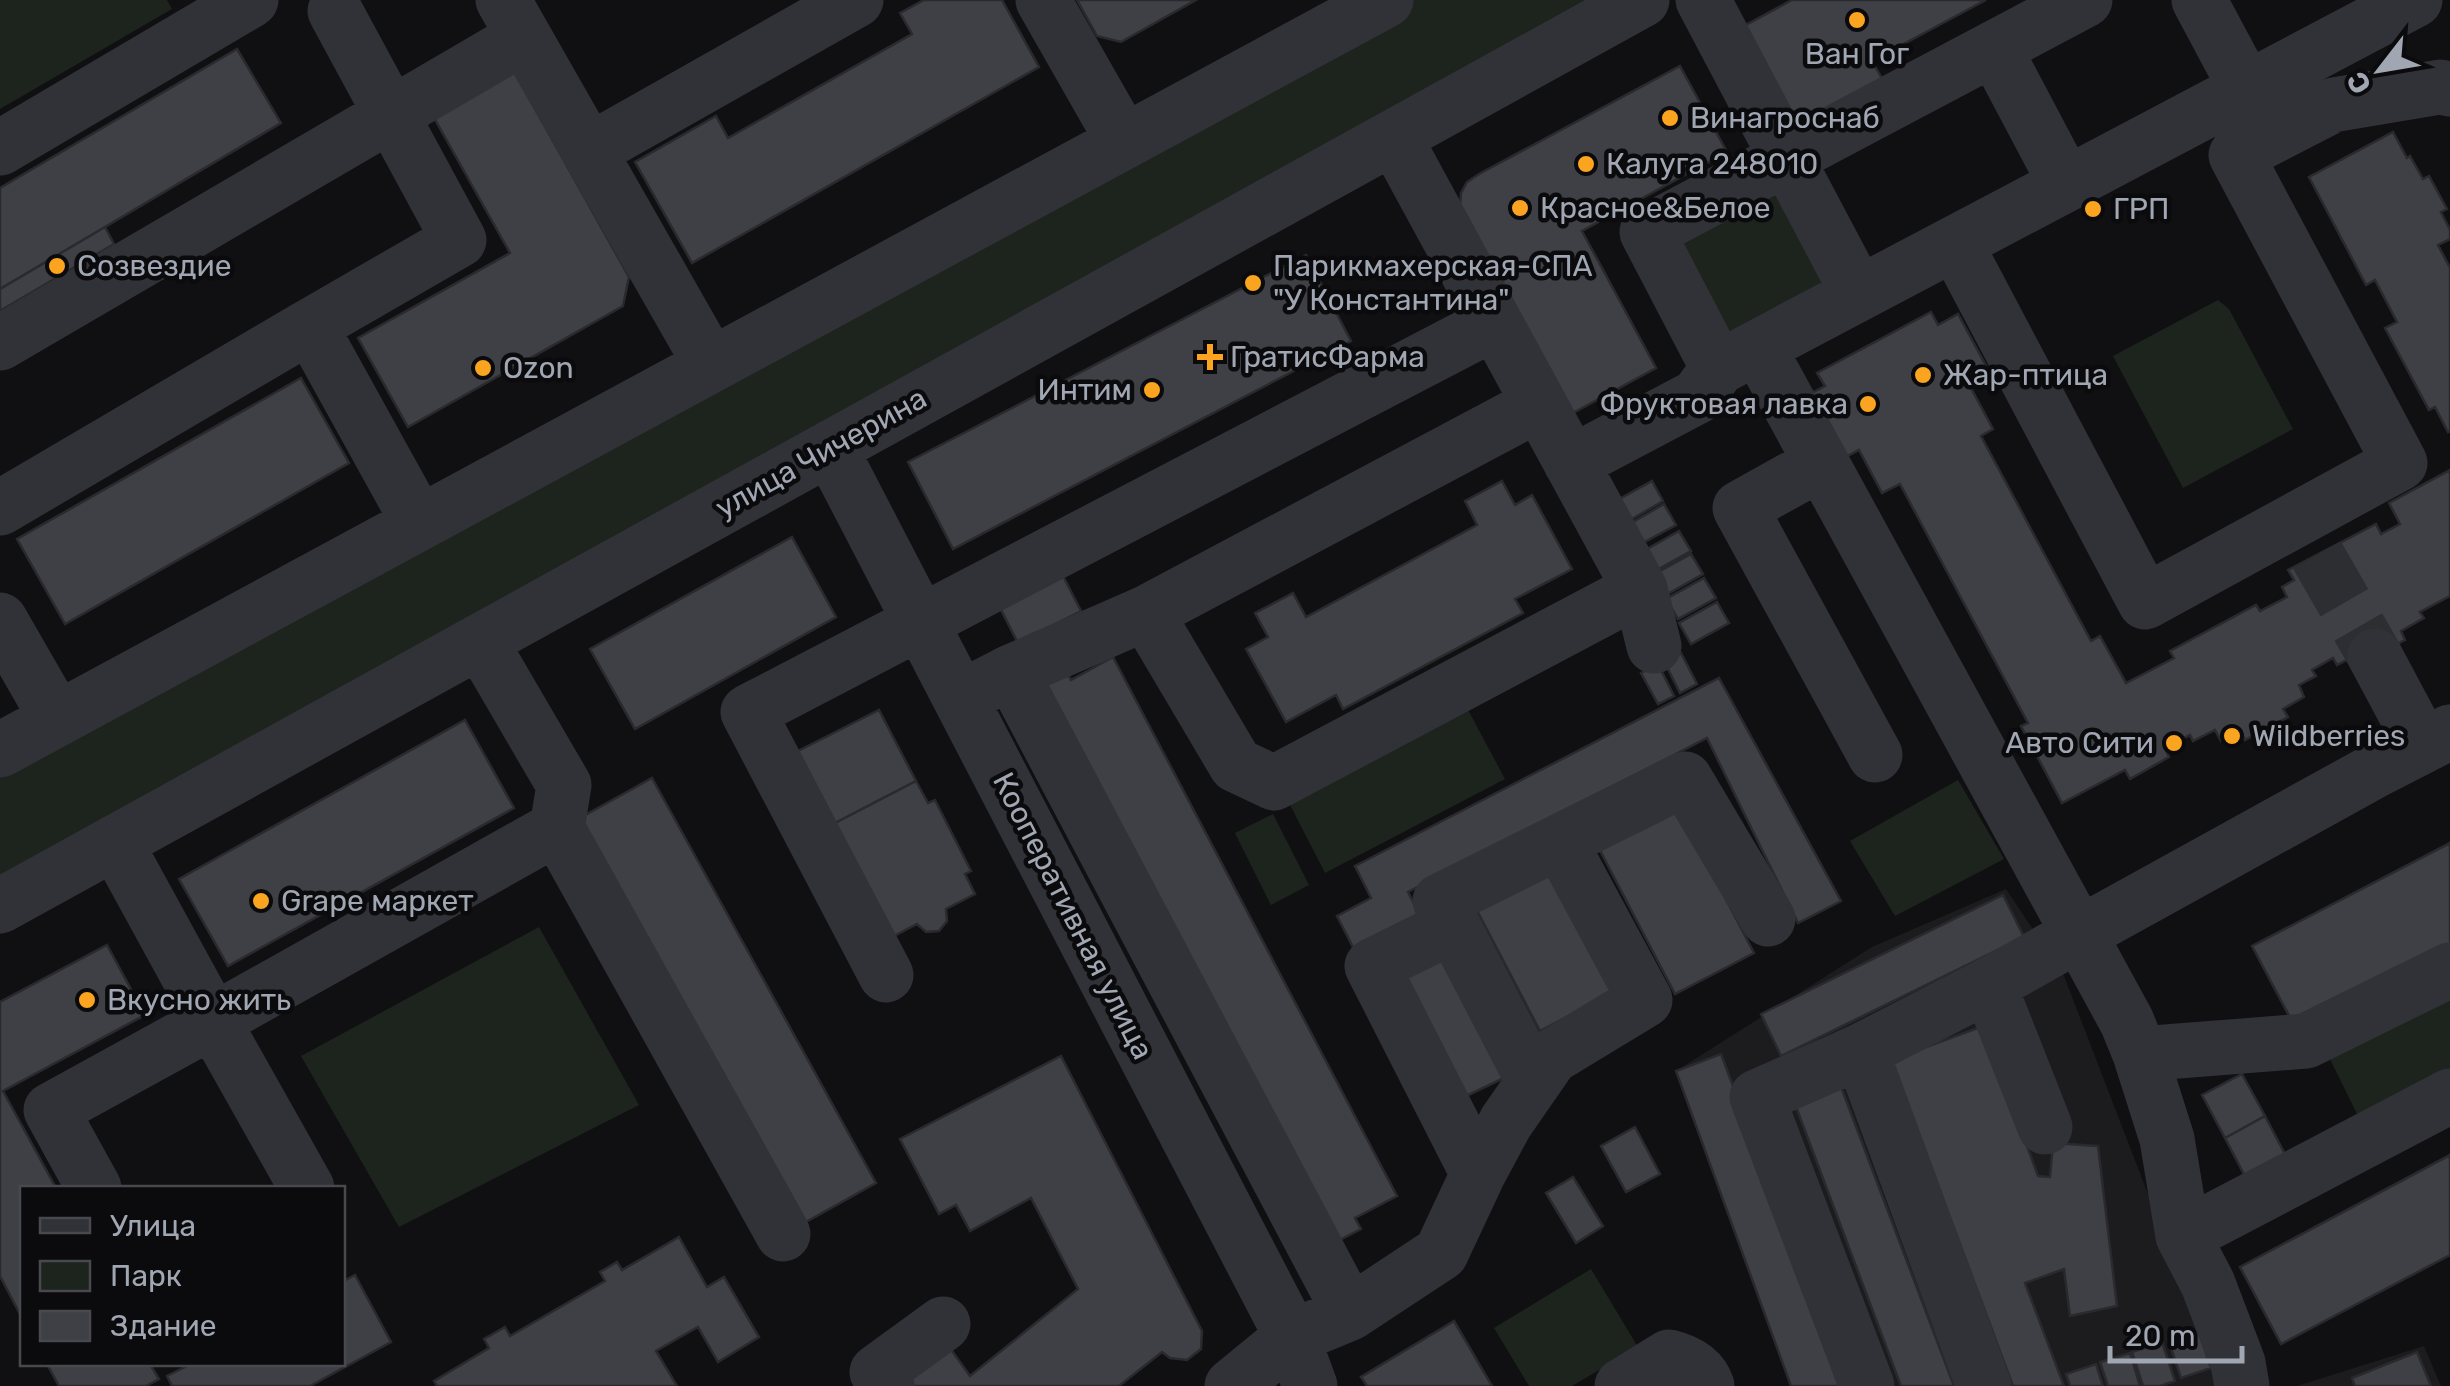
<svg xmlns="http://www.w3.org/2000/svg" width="2450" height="1386" font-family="Rubik,sans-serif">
<rect width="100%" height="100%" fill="#101012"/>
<path fill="#1c1c1f" d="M2006,889L2064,976L2222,1386H1791L1676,1071L1872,947Z
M2424,1346L2441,1386H2297Z"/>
<path fill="#1c241d" d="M0,0H167L172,9L0,109Z
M1384,0H1654L0,906V751Z
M1776,189L1825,281L1724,334L1676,242Z
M2218,300L2229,309L2293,429L2183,488L2113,356Z
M1466,706L1505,779L1325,873L1287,799Z
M1958,780L2004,859L1895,916L1850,841Z
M1273,814L1309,885L1271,905L1235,833Z
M539,927L639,1105L399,1227L301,1056Z
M2450,986V1075L2360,1120L2325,1049Z
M1591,1269L1638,1347L1572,1386H1529L1494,1328Z"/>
<path fill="#3e4045" stroke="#2a2a2e" stroke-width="2.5" d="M924,0H1002L1039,67L692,263L635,162L716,116L728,138L912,34L900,13Z
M1077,0H1196L1121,42L1097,36Z
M1792,0H1986L1872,61L1884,82L1798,128L1744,26Z
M237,49L281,123L0,289V188Z
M1680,66L1727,152L1582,231L1656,368L1571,414L1460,206L1461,193L1467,182L1479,174Z
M514,71L629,277L623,306L408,427L358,338L510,253L433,116Z
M2393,132L2407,158L2410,156L2423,179L2429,176L2447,209L2441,212L2450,230V239L2438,245L2450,268V431L2448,432L2435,407L2429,410L2385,328L2397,322L2375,280L2366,285L2309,177Z
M105,227L114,244L0,311V289Z
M1306,255L1351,341L953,549L908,462Z
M1931,312L1938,325L1958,314L1992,377L1971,388L1993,429L1981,436L2091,641L2100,636L2126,683L2174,658L2170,651L2256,605L2260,611L2287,597L2282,587L2294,580L2288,570L2376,524L2381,534L2400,524L2389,503L2450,470V596L2420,612L2424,618L2401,631L2405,640L2362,662L2358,654L2337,665L2333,658L2312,670L2316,676L2299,685L2304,697L2283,709L2288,717L2245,740L2240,731L2221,741L2215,730L2193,741L2190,735L2165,748L2169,757L2130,779L2125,770L2062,803L2021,726L2028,723L1900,484L1882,493L1859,450L1840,460L1806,396L1825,386L1817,373Z
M301,378L349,463L65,624L17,539Z
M1502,481L1515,505L1532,495L1572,569L1515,599L1523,613L1343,709L1336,695L1286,722L1246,649L1268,637L1255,613L1293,593L1306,617L1477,525L1465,501Z
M1652,481L1663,501L1625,523L1614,502Z
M1664,504L1676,525L1637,546L1626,526Z
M1679,531L1691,551L1653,572L1642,552Z
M792,537L836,617L635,729L590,649Z
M1691,554L1703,574L1664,596L1653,575Z
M1061,572L1081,611L1018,643L998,604Z
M1704,578L1716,598L1678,619L1666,599Z
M1717,602L1729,623L1691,644L1679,623Z
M1681,653L1697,684L1680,693L1664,661Z
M1113,657L1397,1196L1355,1218L1361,1229L1324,1248L1030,687L1065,669L1071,680Z
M1658,664L1674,696L1658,704L1641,673Z
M1719,678L1841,901L1798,923L1707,738L1408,892L1421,917L1355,951L1337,916L1371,898L1355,866Z
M879,710L916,781L835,823L798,751Z
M465,720L514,808L228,966L179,879Z
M652,778L876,1183L804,1223L580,818Z
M916,781L928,803L935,800L971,871L965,874L975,894L946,909L947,921L939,931L926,932L917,924L894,936L835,823Z
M1672,796L1754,953L1675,994L1593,837Z
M2450,843V944L2294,1025L2252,946Z
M1547,862L1614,992L1540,1031L1472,901Z
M2003,895L2024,937L1781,1056L1761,1014Z
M107,945L145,1015L3,1091L56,1188H22V1318L0,1276V1002Z
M1441,950L1504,1078L1460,1099L1397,972Z
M1983,1026L2038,1176L2050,1177L2053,1143L2098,1146L2117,1306L2070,1316L2064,1269L2025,1283L2064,1386H2013L1891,1060Z
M1721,1054L1845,1386H1791L1676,1071Z
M1061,1056L1202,1331L1201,1349L1187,1360L1170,1358L1162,1352L1119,1386H900L950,1348L970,1376L1078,1289L1031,1198L970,1231L956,1205L939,1214L900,1139Z
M2242,1074L2265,1116L2225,1138L2202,1095Z
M1838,1079L1954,1386H1901L1792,1096Z
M2265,1116L2287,1158L2247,1180L2225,1138Z
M1635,1127L1660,1174L1626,1192L1601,1146Z
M2450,1155V1255L2281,1344L2240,1267Z
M1573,1177L1603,1226L1576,1243L1546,1193Z
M679,1237L707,1287L724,1277L759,1337L718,1362L698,1327L656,1351L677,1386H437L434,1381L489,1348L484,1339L505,1327L510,1336L605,1281L600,1272L617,1262L622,1270Z
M355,1275L391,1342L310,1386H172L167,1376L191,1364H342V1282Z
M1454,1321L1492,1386H1367L1361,1377Z
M2198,1329L2211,1368L2181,1378L2168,1339Z
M2162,1342L2175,1381L2160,1386H2143L2132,1352Z
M2417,1352L2431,1386H2355L2352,1378Z
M2130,1353L2140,1386H2108L2100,1362Z
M47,1364H150L159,1379L146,1386H59Z
M2096,1364L2103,1386H2070L2066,1374Z"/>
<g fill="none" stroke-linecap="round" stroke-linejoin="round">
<path stroke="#2d2e32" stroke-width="55" stroke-dasharray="55 28" stroke-linecap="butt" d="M2317,555L2375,656"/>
<path stroke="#313237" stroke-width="55" d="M503,0L711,365
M1043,0L1124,142
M1703,0L1858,293
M2199,0L2246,88
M2415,0L1758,347L2079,934L2378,769L2450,732
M1994,48L2066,184
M1394,137L1640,589L1274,783L1236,765L1146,613L1539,404
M0,148L251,0
M589,151L856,0
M1955,243L2145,602L2400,463L2236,155L2333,105L2440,87L2450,89
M310,326L459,240L335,11
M0,343L524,37
M1758,347L1718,368L1647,232L2085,0
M830,448L1292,1337L1310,1386
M1571,463L1698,396L1718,368
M1821,463L1740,508L1875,755
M0,508L310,326L419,523
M1640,589L1654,646
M0,620L57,719
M2375,656L2423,746
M1011,672L1350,1313
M980,688L1011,672L1146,613
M0,750L1386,0
M557,828L783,1234
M115,842L213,1021L557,828L564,785L480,641
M0,906L1642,0
M886,975L748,712L1494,323
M1989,985L2045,1127
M1861,1051L1984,1386
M2140,1054L2306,1041L2450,970
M1534,1082L1440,901L1685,779L1768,919
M1478,1174L1506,1122L1551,1057L1645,1000L1560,842
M94,1188L51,1110L213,1021L307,1188
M2183,1236L2450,1096
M887,1386L877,1372L943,1324
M1232,1386L1292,1337L1350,1313L1441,1253L1478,1174L1372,966L1453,926
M1622,1386L1669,1357C1685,1361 1701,1369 1707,1386
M1867,1386L1757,1097L1861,1051L1989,985L2079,934L2127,1022L2140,1054L2167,1139L2183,1236L2208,1284L2238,1363L2242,1386"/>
</g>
<g fill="#fba41f" stroke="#0b0b0d" stroke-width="4">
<circle cx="1857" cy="20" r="10"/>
<circle cx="1670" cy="118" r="10"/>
<circle cx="1586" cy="164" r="10"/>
<circle cx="1520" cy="208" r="10"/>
<circle cx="2093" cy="209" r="10"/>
<circle cx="57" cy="266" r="10"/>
<circle cx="1253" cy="283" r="10"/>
<path d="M1205 342h10v10h10v10h-10v10h-10v-10h-10v-10h10z"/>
<circle cx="483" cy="368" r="10"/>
<circle cx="1923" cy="375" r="10"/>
<circle cx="1152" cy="390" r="10"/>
<circle cx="1868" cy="404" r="10"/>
<circle cx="2232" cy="736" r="10"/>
<circle cx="2174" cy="743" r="10"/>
<circle cx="261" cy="901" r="10"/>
<circle cx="87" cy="1000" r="10"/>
</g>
<g text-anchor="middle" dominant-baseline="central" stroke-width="9" stroke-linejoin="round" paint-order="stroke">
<g font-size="30" fill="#a0a7b3" stroke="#0b0b0d" text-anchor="start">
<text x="1857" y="54" text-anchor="middle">Ван Гог</text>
<text x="1690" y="118">Винагроснаб</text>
<text x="1606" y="164">Калуга 248010</text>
<text x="1540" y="208">Красное&amp;Белое</text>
<text x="2113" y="209">ГРП</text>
<text x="77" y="266">Созвездие</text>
<text x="1273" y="266">Парикмахерская-СПА<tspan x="1273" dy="34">"У Константина"</tspan></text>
<text x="1230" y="357">ГратисФарма</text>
<text x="503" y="368">Ozon</text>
<text x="1943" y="375">Жар-птица</text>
<text x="1132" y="390" text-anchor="end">Интим</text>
<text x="1848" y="404" text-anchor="end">Фруктовая лавка</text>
<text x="2252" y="736">Wildberries</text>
<text x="2154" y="743" text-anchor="end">Авто Сити</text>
<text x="281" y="901">Grape маркет</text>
<text x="107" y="1000">Вкусно жить</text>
</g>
<g font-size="30" fill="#a0a7b3" stroke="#0b0b0d">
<text transform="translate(821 453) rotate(-29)">улица Чичерина</text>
<text transform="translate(1073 916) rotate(63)">Кооперативная улица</text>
</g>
</g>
<rect x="20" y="1186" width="325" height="180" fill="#0b0b0d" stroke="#47494f" stroke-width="2.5"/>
<rect x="40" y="1218" width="50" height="15" fill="#313237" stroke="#47494f" stroke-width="2.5"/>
<text x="110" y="1236" font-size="30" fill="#a0a7b3">Улица</text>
<rect x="40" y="1261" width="50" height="30" fill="#1c241d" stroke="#47494f" stroke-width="2.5"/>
<text x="110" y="1286" font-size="30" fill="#a0a7b3">Парк</text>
<rect x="40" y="1311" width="50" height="30" fill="#3e4045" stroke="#47494f" stroke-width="2.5"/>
<text x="110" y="1336" font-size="30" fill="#a0a7b3">Здание</text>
<g transform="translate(2380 70) rotate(239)" stroke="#0b0b0d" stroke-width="8" paint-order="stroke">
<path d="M0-8L18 38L0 25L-18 38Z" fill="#a0a7b3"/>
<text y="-15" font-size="28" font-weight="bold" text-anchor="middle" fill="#a0a7b3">С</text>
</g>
<path d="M2110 1346v15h132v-15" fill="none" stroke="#a0a7b3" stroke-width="5"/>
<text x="2125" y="1346" font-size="30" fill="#a0a7b3" stroke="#0b0b0d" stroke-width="8" paint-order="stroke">20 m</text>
</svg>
